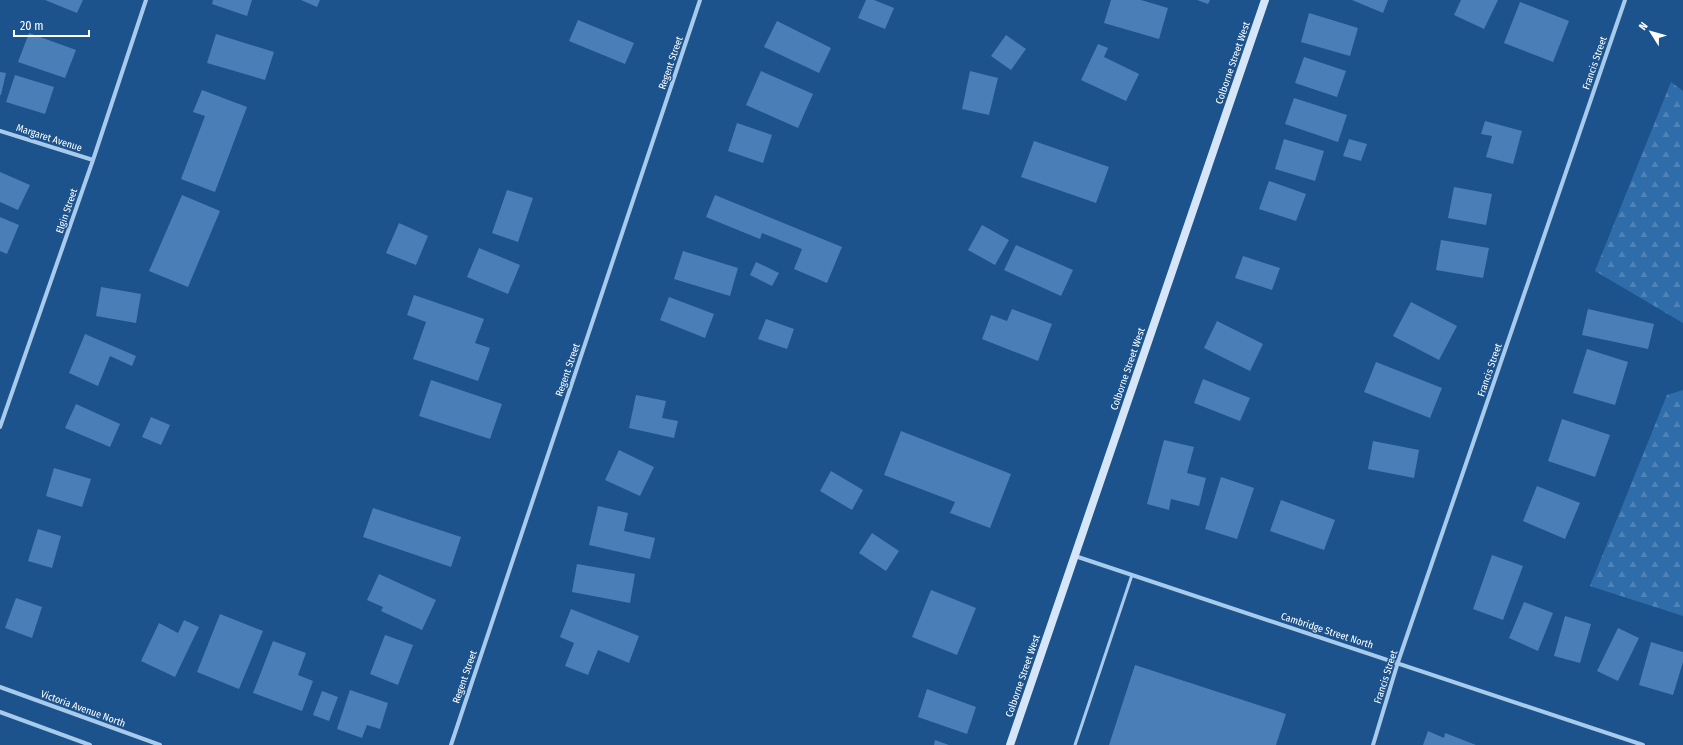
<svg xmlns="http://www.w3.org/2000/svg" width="1683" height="745" font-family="'Fira Sans Condensed',sans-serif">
<defs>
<pattern id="forest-firs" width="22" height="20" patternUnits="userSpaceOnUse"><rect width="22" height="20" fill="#2f6daa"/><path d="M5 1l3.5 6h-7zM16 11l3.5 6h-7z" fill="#4e83b7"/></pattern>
</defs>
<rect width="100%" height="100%" fill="#1c538c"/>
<path fill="url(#forest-firs)" d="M1671,82L1683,91V323L1595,271Z
M1683,390V616L1590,586L1667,395Z"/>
<path fill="#497fb6" d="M45,0H83L77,13Z
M213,0H252L247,16L212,4Z
M301,0H320L317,7Z
M866,0H874L894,8L885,29L858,18Z
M1111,0H1141L1168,8L1159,39L1104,23Z
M1197,0H1210L1208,4Z
M1352,0H1388L1383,13Z
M1461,0H1498L1484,29L1454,15Z
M1520,2L1569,21L1553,62L1504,43Z
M1309,13L1358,28L1350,56L1301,42Z
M578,20L634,43L625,64L569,41Z
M777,21L831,48L819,73L764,47Z
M29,33L76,50L65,78L18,62Z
M216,34L274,52L265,80L207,63Z
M1006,35L1026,49L1011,70L991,56Z
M1098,44L1108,48L1104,57L1139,74L1126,101L1081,80Z
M1304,57L1346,71L1337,97L1295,83Z
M761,71L813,94L798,128L746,105Z
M970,71L998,78L989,115L962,109Z
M0,72L6,73L1,95H0Z
M15,75L54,87L45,114L6,102Z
M202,90L247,107L215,192L181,179L205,116L193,112Z
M1294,98L1347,115L1338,142L1285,124Z
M1485,121L1522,131L1513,164L1486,157L1492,136L1481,134Z
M737,123L772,135L763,163L728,151Z
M1284,139L1324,151L1315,181L1275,169Z
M1349,139L1367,144L1361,161L1343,156Z
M1034,141L1109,167L1096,203L1021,177Z
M0,172L30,185L18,210L0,202Z
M1269,181L1306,194L1296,221L1259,209Z
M1454,187L1492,194L1486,225L1448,218Z
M507,190L533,198L518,242L492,233Z
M182,195L220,211L188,287L149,271Z
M715,195L842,247L827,283L794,269L802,249L762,233L760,239L706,217Z
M0,217L19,225L7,254L0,251Z
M399,223L428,236L416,265L386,253Z
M982,225L1009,240L995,265L968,250Z
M1441,240L1489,248L1483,278L1436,270Z
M1016,245L1073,270L1061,296L1004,270Z
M479,248L520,265L508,294L467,277Z
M683,251L738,268L730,296L674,279Z
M1243,256L1280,268L1272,290L1235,278Z
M756,262L779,273L772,286L750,275Z
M101,287L141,294L136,323L96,316Z
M414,295L484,319L475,343L490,348L478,381L413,359L426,322L407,315Z
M669,297L714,314L705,338L660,320Z
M1411,302L1457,326L1439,360L1393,336Z
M1012,309L1052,324L1038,361L982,339L991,315L1007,321Z
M1588,309L1654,324L1648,349L1582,335Z
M766,319L794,329L787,349L758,339Z
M1217,321L1263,344L1250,371L1204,348Z
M85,334L136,356L132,366L110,356L98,386L69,373Z
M1587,349L1628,362L1615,405L1573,393Z
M1376,362L1442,388L1430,418L1364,392Z
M1203,379L1250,398L1240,421L1194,403Z
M431,380L502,404L490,439L419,416Z
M636,395L666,401L662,418L678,421L674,438L629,428Z
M76,404L120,424L110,447L65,428Z
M151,417L170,425L161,445L142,437Z
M1562,419L1610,435L1595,477L1548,461Z
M901,431L1011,474L990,528L950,513L955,502L884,475Z
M1164,440L1194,447L1187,473L1206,478L1199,506L1171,499L1169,510L1147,504Z
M1373,441L1419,450L1414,478L1368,469Z
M619,450L654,467L640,496L605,480Z
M54,468L91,479L82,507L46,496Z
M831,471L863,490L852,510L820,491Z
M1221,477L1254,488L1237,539L1205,529Z
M1537,486L1580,503L1565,539L1523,521Z
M1281,500L1335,520L1324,550L1270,531Z
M598,506L628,513L624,531L655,538L650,559L589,545Z
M373,508L461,537L451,567L363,537Z
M38,529L61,536L52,568L28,561Z
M872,533L899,551L886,571L859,553Z
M1492,555L1523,566L1503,620L1473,609Z
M577,564L635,574L630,603L572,592Z
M379,574L436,600L422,630L381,611L383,607L367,600Z
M931,590L976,608L957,655L912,637Z
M16,598L42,607L32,638L5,628Z
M1524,602L1553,613L1538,651L1509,638Z
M571,609L639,636L629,663L598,650L588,675L565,666L574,643L560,637Z
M220,614L263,631L239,689L197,672Z
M1565,616L1591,624L1580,663L1554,656Z
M184,620L199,627L175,677L141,661L159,623L178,633Z
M1618,628L1639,638L1618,681L1597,671Z
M385,635L413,645L398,685L370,674Z
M273,641L306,653L298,675L313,681L302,711L253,693Z
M1651,642L1683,652V662L1673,695L1639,685Z
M1135,665L1286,714L1276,745H1109Z
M927,689L976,707L967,734L918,717Z
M350,690L388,703L380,729L367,725L362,738L337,729Z
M322,691L338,697L329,721L313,715Z
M1428,731L1444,738L1445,733L1476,745H1423Z
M935,740L949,745H934Z"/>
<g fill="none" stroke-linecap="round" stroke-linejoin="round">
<path stroke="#a8cbed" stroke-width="3" d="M1075,745L1132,575"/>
<path stroke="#a8cbed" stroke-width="4" d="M0,131L93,160
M0,427L93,160L146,0
M1075,556L1643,745
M0,687L160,745
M0,712L90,745
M451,745L700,0
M1373,745L1398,662L1625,0"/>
<path stroke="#d5e6f9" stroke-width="8" d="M1010,745L1265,0"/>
</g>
<g text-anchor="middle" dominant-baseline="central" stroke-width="3" stroke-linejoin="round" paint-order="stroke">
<g font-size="10" fill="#fff" stroke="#1c538c">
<text transform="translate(671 63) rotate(-71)">Regent Street</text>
<text transform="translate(1233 63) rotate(-71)">Colborne Street West</text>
<text transform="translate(1595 63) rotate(-71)">Francis Street</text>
<text transform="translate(49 138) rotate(18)">Margaret Avenue</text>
<text transform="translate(67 211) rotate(-71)">Elgin Street</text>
<text transform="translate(1128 369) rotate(-71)">Colborne Street West</text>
<text transform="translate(568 370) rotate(-71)">Regent Street</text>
<text transform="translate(1490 370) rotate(-71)">Francis Street</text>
<text transform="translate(1327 631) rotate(18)">Cambridge Street North</text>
<text transform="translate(1023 676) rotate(-71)">Colborne Street West</text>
<text transform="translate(465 677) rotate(-71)">Regent Street</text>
<text transform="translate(1386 677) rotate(-72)">Francis Street</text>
<text transform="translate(83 709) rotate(20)">Victoria Avenue North</text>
</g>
</g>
<g transform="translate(1651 32) rotate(307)" stroke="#1c538c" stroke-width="3" paint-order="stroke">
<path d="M0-3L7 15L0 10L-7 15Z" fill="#ffffff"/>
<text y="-6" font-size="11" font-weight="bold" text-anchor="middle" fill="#ffffff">N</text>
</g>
<path d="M14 30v6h75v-6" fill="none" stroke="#ffffff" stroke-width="2"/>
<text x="20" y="30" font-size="12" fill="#ffffff" stroke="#1c538c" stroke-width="3" paint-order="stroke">20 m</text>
</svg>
